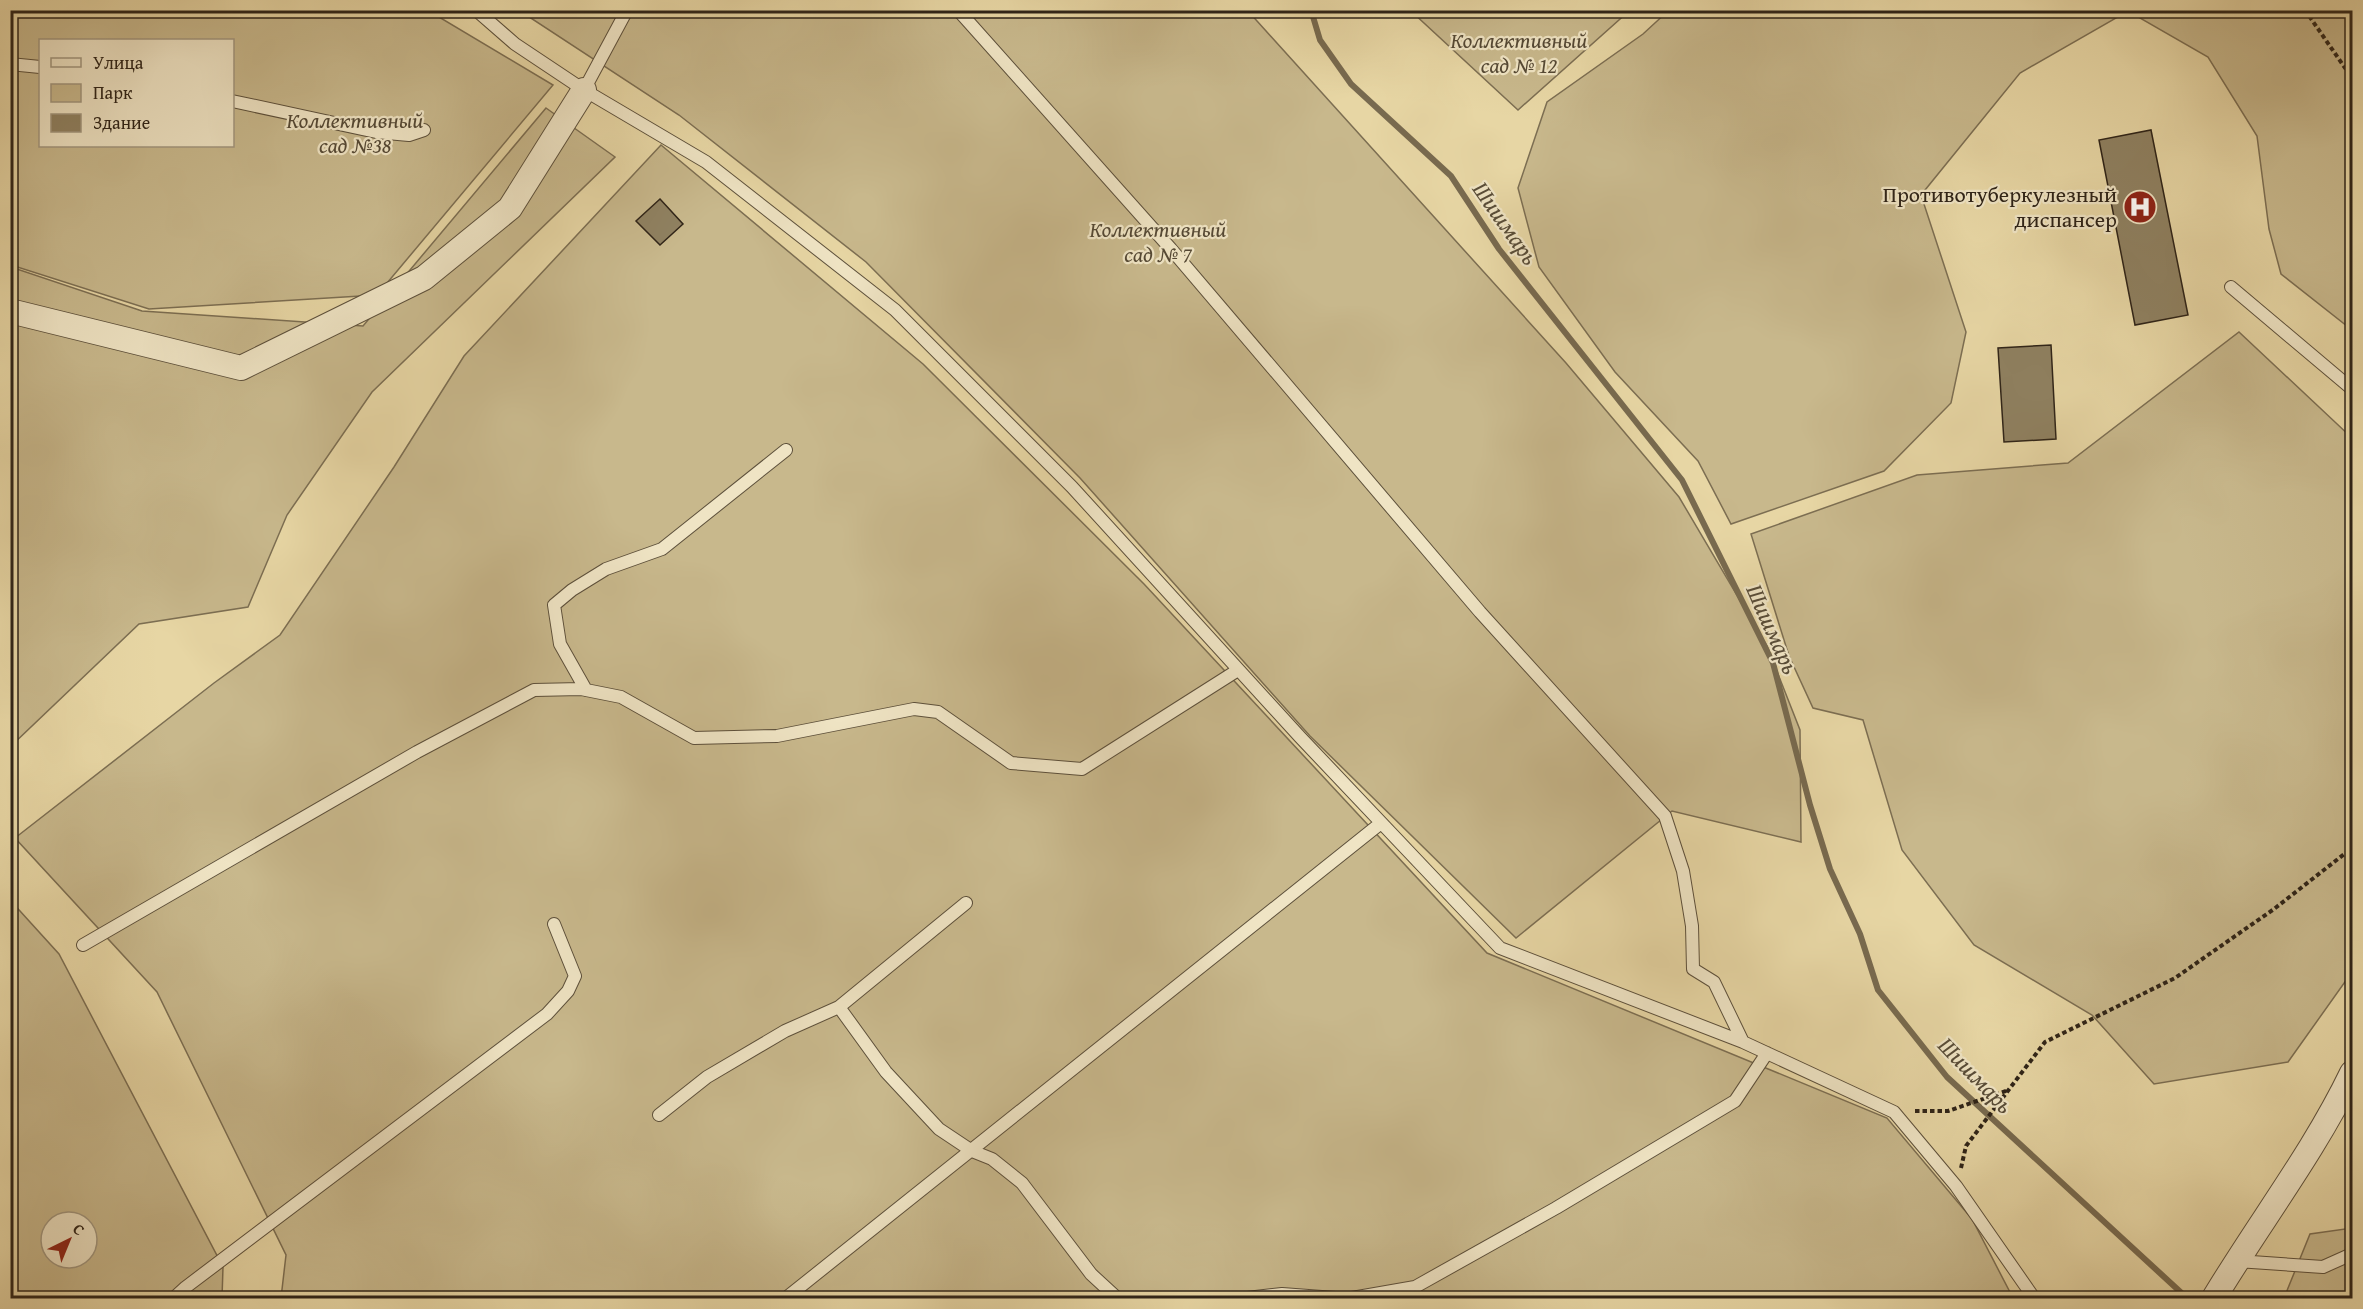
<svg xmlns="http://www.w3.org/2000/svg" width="2363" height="1309" font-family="'Gentium Book Plus',serif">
<rect width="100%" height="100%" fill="#e7d6a4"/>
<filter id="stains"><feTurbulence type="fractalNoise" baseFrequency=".00333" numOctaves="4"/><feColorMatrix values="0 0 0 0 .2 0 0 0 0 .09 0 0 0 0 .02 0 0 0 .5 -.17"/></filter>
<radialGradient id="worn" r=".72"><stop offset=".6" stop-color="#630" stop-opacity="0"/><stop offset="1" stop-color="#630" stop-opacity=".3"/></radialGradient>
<path fill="#c8b88c" stroke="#7c6e52" stroke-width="1.5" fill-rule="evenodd" d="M11,11H429L553,85L377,295L149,309L11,265ZM40,40H232V146H40Z
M520,11H1248L1566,363L1679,497L1767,646L1800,730L1801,842L1672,811L1516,938L1310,736L1080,478L866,262L679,115Z
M1411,11H1629L1518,110Z
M1668,11H2352V330L2281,274L2269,229L2257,136L2208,57L2128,11L2020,73L1921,195L1966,332L1951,403L1884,471L1731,524L1698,461L1615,372L1539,267L1518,188L1547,102L1643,34Z
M546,108L615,157L372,392L287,515L248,607L139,624L11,746V267L142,311L363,326Z
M661,145L923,364L1144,584L1487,953L1887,1118L1972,1219L2013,1298H281L286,1255L157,992L15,838L214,683L280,635L394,467L464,356Z
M2239,332L2352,438V972L2288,1062L2154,1084L2092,1015L1974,945L1902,850L1863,720L1813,708L1789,656L1751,534L1917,475L2068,463Z
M10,900L59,954L223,1267L222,1298H11ZM51,1222H87V1258H51Z
M2352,1228V1298H2284L2310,1234Z"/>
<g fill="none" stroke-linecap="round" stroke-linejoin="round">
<path stroke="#786a4f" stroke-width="6" d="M1311,10L1320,40L1351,84L1451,176L1499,249L1682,480L1773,663L1810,805L1830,869L1860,934L1878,990L1947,1077L2187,1298"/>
</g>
<path fill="#8f8161" stroke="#2f2418" stroke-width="1.5" d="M2151,130L2188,315L2135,325L2099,140Z
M660,199L683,224L660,245L636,221Z
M2051,345L2056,439L2004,442L1998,348Z"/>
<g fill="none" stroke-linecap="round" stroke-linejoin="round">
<defs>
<path id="lane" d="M476,10L515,44L584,90L706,162L895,310L1072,487L1300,737L1500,948L1743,1042L1894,1112L1956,1186L2034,1298
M958,10L1171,249L1480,612L1665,816L1683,871L1692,926L1693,969L1714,982L1743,1042
M10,64L40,67
M584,90L627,10
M232,101L376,132L409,135L424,130
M2231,287L2352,389
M586,690L560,644L554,605L572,590L606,569L662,549L786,450
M83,945L417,752L534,690L581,689L621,697L694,738L777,736L914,709L938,712L1011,763L1082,769L1238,670
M839,1007L886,1072L939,1129L972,1151L992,1159L1022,1183L1091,1274L1117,1298
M659,1115L707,1077L785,1031L839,1007L966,903
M2237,1261L2323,1267L2352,1254
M174,1298L186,1287L547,1014L568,991L575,976L554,924
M786,1298L1381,823
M1247,1298L1282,1294L1335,1298
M1352,1298L1415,1287L1556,1208L1735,1101L1767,1053"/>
<path id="street" d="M10,311L241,368L424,278L510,208L584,90
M2214,1298C2259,1223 2314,1152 2352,1073"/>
</defs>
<use href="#lane" stroke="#5d503b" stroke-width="14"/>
<use href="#street" stroke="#5d503b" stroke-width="26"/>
<path stroke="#2f2418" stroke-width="4" stroke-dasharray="4.5 3" stroke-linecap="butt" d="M2305,10L2352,78
M1915,1111H1948L2009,1090
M1961,1168L1966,1146L2045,1042L2175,978L2274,909L2352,848"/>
<use href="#lane" stroke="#efe4c4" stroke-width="12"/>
<use href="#street" stroke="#efe4c4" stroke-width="24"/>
</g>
<defs>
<symbol id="hospital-disc" viewBox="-11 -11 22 22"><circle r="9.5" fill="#8f2418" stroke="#efe4c4"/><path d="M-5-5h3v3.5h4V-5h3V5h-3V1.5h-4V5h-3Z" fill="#fff"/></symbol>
</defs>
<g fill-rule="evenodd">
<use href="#hospital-disc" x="2121" y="188" width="38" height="38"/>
</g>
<g text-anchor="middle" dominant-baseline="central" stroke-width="4.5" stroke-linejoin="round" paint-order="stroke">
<g font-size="22" font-style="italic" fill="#554935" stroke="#efe4c4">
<text x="1519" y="40">Коллективный<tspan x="1519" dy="25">сад № 12</tspan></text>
<text x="355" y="120">Коллективный<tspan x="355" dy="25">сад №38</tspan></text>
<text x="1158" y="229">Коллективный<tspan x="1158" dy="25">сад № 7</tspan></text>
</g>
<g font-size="22" fill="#2f2418" stroke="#efe4c4" text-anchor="end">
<text x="2117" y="194">Противотуберкулезный<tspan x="2117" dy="25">диспансер</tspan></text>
</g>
<g font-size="24" font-style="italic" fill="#594d38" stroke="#efe4c4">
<text transform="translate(1506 223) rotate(55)">Шишмарь</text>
<text transform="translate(1773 629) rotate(66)">Шишмарь</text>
<text transform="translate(1976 1075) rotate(46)">Шишмарь</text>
</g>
</g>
<rect width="2363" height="1309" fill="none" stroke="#e7d6a4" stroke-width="36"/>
<rect x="12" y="12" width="2339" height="1285" fill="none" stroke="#2f2418" stroke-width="3"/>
<rect x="18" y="18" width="2327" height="1273" fill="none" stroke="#2f2418" stroke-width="1.5"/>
<rect x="39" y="39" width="195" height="108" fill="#efe4c4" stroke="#a2977f" stroke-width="1.5"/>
<rect x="51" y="58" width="30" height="9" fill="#efe4c4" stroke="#a2977f" stroke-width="1.5"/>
<text x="93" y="69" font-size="18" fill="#2f2418">Улица</text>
<rect x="51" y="84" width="30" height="18" fill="#c8b88c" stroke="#a2977f" stroke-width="1.5"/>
<text x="93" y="99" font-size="18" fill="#2f2418">Парк</text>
<rect x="51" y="114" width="30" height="18" fill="#8f8161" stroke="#a2977f" stroke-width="1.5"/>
<text x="93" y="129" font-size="18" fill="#2f2418">Здание</text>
<g transform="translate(69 1240) rotate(43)"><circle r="28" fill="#efe4c4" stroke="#a2977f" stroke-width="1.5"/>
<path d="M0-4.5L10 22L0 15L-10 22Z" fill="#8f2418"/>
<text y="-9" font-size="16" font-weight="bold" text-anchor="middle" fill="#2f2418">С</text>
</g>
<rect width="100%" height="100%" filter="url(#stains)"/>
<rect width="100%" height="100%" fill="url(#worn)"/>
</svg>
